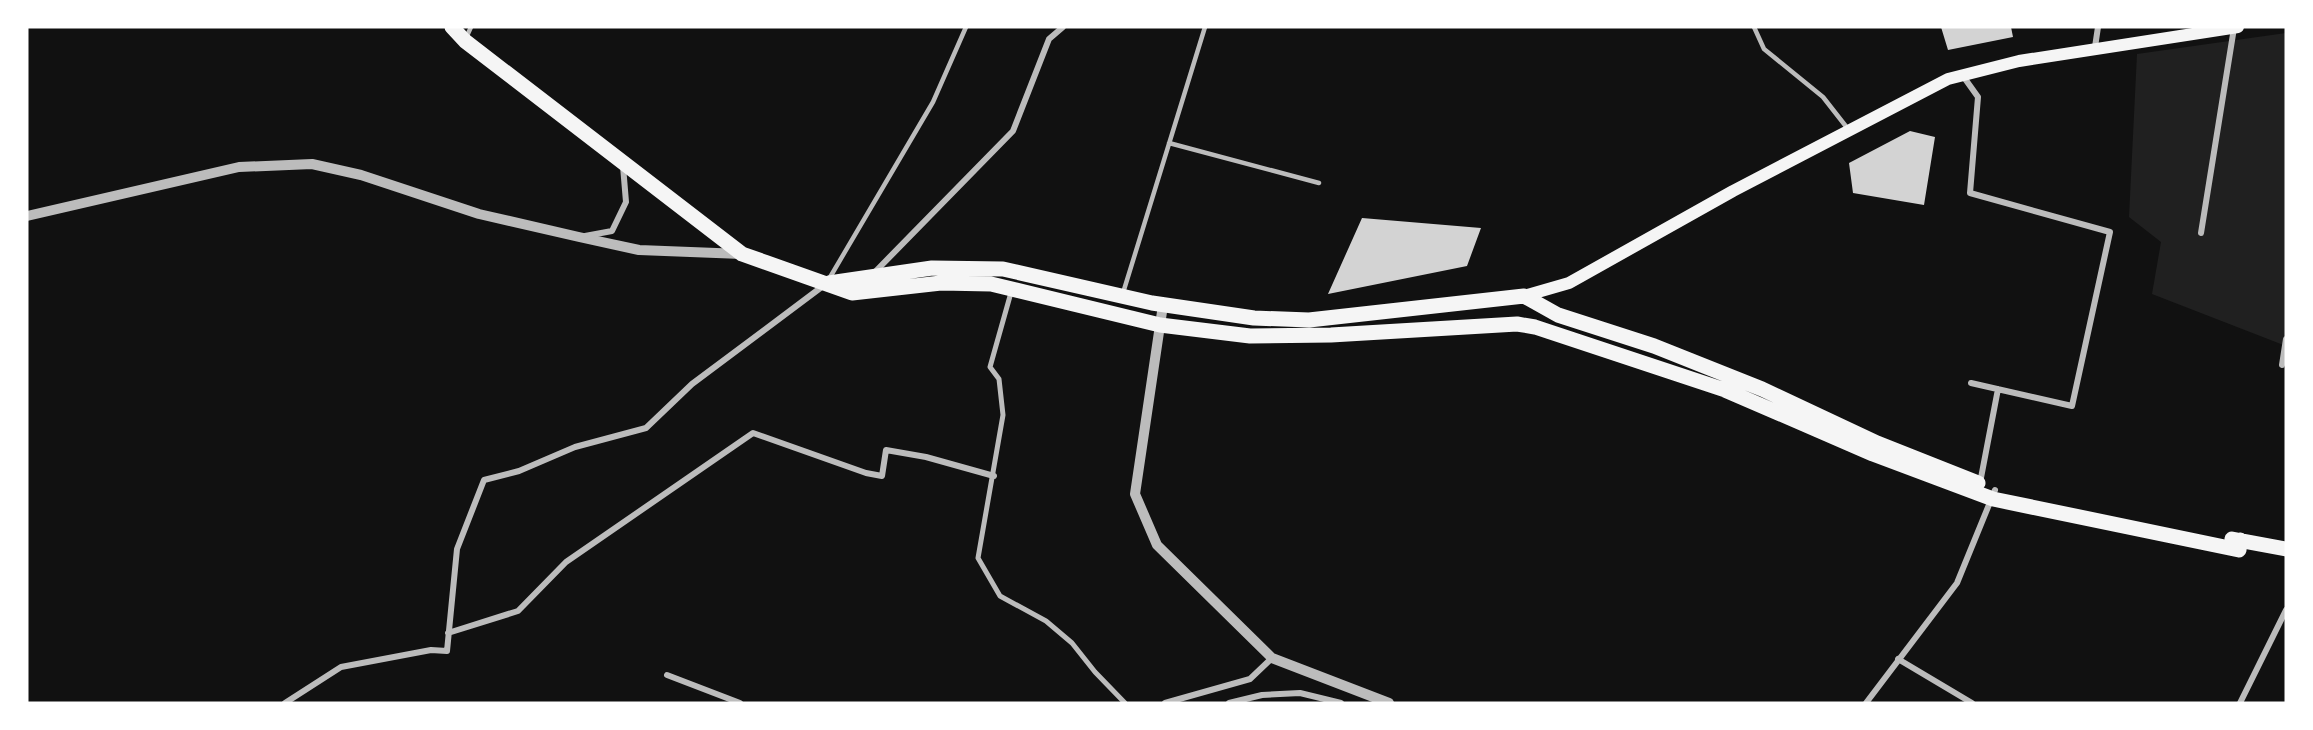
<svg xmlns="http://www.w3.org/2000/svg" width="2313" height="730" font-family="'Archivo Narrow',sans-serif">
<rect width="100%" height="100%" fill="#111"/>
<path fill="#202020" d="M2286,33V346L2152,294L2161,242L2129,217L2137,54Z"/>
<path fill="#d3d3d3" d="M1941,27H2011L2013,37L1948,50Z
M1910,131L1935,137L1924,205L1853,193L1849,163Z
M1362,218L1481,228L1467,266L1328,294Z"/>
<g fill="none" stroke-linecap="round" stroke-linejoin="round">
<path stroke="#bcbcbc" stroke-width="4.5" d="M1754,27L1764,49L1823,97L1848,129
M466,38L471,27
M1169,143L1319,183
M829,279L933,102L966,27
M1123,293L1205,27"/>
<path stroke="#bcbcbc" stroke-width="5" d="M1012,289L990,367L999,379L1003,415L978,558L1000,596L1046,621L1072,643L1095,672L1125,703"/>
<path stroke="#bcbcbc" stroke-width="6" d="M2095,47L2098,27
M1963,76L1978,97L1970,193L2110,232L2072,406L1971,383
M2201,233L2234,28
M585,236L612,231L626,202L623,166
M873,274L1013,131L1049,39L1063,27
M2282,365L2286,339
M1980,483L1998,389
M448,633L518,611L566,562L753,433L866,473L882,476L886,450L926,457L994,476
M1898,659L1972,703
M667,675L740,703
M285,703L341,667L431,650L447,651L457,549L484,480L519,471L575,447L646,428L692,384L823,286
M1165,703L1250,679L1272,658
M1229,703L1262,695L1300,693L1341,703
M1866,703L1957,583L1995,490
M2240,703L2286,610"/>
<path stroke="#bcbcbc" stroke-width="10" d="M27,216L239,167L312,164L361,175L479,214L579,237L639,250L742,254
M1163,305L1135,494L1157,545L1272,658L1389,703"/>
<path stroke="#f5f5f5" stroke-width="12" d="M1524,296L1569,283L1733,191L1948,79L2019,61L2238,27"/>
<path stroke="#f5f5f5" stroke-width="15" d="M452,27L465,41L742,254L852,293L941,283L991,284L1160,325L1250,336L1331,335L1517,324L1535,327L1725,390L1873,454L1993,499L2239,550L2240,540
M829,283L932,268L1003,269L1152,303L1254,318L1309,320L1524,296L1558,315L1654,346L1762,389L1877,443L1978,483
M2232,539L2286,549"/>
</g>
<rect width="2313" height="730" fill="none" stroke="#ffffff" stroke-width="57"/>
</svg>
